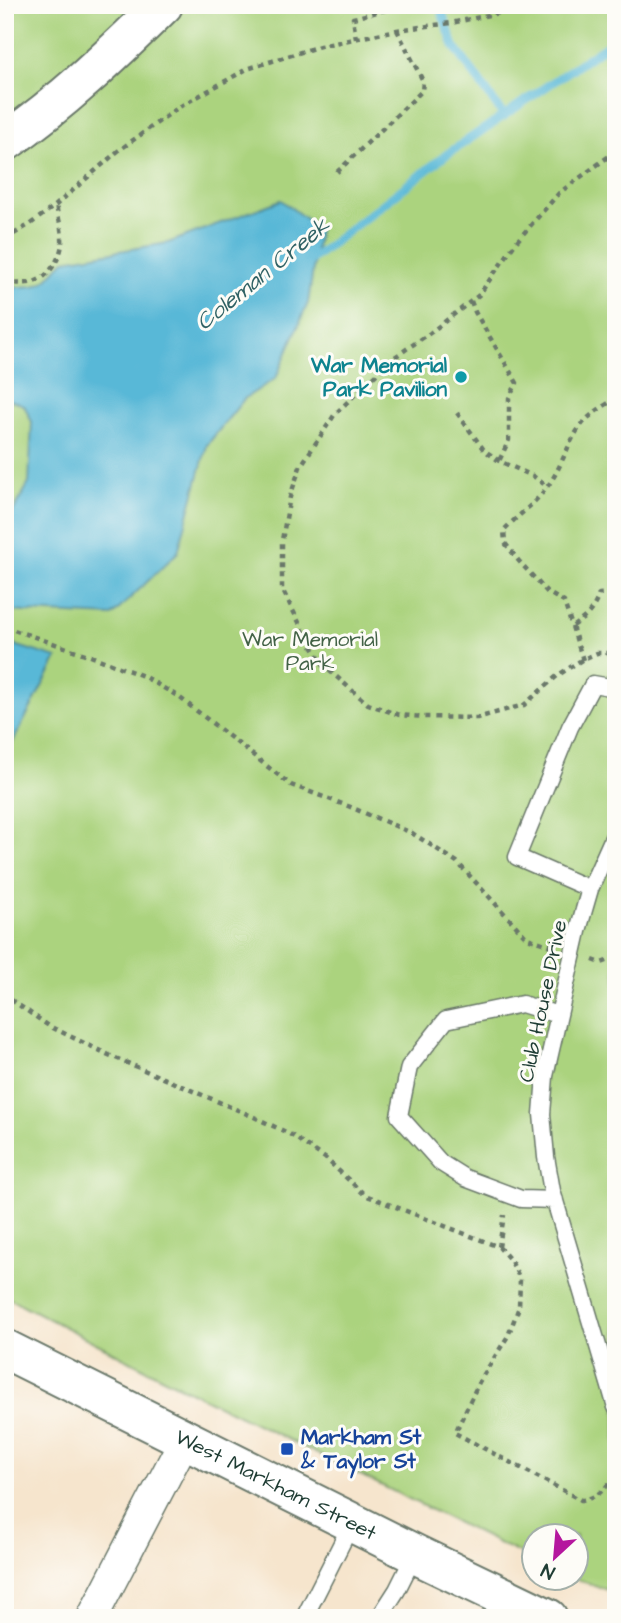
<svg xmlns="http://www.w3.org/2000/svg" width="621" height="1623" font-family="'Architects Daughter',sans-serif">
<rect width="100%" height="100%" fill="#fdfcf7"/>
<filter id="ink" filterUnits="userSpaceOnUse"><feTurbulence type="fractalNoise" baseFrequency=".0143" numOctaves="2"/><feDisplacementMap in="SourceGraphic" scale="14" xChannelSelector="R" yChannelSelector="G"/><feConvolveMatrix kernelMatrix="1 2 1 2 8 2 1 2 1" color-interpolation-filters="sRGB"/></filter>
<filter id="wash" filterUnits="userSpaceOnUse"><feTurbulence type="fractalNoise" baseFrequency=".00686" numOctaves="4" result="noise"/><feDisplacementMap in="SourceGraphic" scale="28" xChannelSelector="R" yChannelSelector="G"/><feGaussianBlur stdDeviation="1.57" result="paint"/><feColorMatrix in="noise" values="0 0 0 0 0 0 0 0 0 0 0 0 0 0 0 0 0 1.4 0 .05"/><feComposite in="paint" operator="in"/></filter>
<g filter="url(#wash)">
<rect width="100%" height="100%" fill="#f6e5cd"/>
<path fill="#abd37e" stroke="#658859" stroke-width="2" d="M5,5H616V1593L574,1578H576V1536H534L533,1560L165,1379L5,1296Z"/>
<path fill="#59b8d7" stroke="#3c7a86" stroke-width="2" d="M281,200L319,229L308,303L276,378L244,399L207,445L178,552L112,616L5,611V519L11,515L29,483L32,422L24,405L5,398V288L34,286L45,281L65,260L168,243Z
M5,642L57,658L5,757Z"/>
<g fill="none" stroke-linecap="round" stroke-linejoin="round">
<path stroke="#59b8d7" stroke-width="9" d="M440,7L454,46L504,116
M307,263L446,155L616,39"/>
</g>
</g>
<g filter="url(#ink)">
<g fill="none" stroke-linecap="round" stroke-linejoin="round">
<defs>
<path id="lane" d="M616,831L590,889L579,927L545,1076L542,1114L546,1157L552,1191L616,1407
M590,889L517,857L570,727L593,684L616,688
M555,1200L521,1199L465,1178L441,1163L399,1116L409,1067L446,1020L522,1004L558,1015
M304,1618L352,1523
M379,1618L397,1590L415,1554"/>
<path id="street" d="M92,1618L185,1439"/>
<g id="secondary">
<path d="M5,142C63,102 113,54 163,5"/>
<path id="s1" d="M5,1349L415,1554L548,1618"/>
</g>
</defs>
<use href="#lane" stroke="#6a786a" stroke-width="19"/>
<use href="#street" stroke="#6a786a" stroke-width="33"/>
<use href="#secondary" stroke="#6a786a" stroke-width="42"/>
<path stroke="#6a786a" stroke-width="4.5" stroke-dasharray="5 5" stroke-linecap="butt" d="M356,39L353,18L405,5
M616,151L559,193L517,241L479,295L430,333L392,359L335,414L300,467L290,497L282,540V589L307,638L324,666L368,704L399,715L424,717L477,718L524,705L557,676L583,659L597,653H616
M337,172L422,91L423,81L397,30
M5,239L29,225L56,205L118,151L179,107L247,69L320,46L397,30L451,23L522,8L527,5
M5,282C27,285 41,285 54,265C58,259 61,252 62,244C63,232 58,217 56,205
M471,301L475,312L517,383L509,398V440L499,461
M457,413L484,450L499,461L533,476L548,487
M573,626C586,617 594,610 599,594L616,593
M5,627L88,655L143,676L179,697L291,785L348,806L412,833L457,862L527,938L552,946
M583,660L564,602L547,592L518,560L505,543L504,530C518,515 535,504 547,487C562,468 569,437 585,421C593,412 606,405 616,398
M593,960L601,963L616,958
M5,992L10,999L49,1026L111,1056L254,1117L288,1133L325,1158L365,1195L499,1247L511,1261L520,1279L519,1307L508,1336L479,1382L455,1433L581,1500C597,1499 605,1488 616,1476
M499,1247L504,1215"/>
<use href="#lane" stroke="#fff" stroke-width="16"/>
<use href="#street" stroke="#fff" stroke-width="30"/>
<use href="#secondary" stroke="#fff" stroke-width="38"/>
</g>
</g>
<circle fill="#0f9aa8" stroke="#fdfcf7" stroke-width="2.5" cx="461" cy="377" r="7"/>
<rect fill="#1a4fb4" stroke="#fdfcf7" stroke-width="2.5" x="280" y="1442" width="14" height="14" rx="3.5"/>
<g text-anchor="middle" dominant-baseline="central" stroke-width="6" stroke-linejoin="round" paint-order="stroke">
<g font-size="21" font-weight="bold" fill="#0d838f" stroke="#fdfcf7" text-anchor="end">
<text x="447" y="365">War Memorial<tspan x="447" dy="24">Park Pavilion</tspan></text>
</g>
<g font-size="21" fill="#426246" stroke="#fdfcf7">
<text x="310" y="639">War Memorial<tspan x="310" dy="24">Park</tspan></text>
</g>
<g font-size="21" fill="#1f3d34" stroke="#fdfcf7">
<text transform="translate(543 1001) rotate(-78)">Club House Drive</text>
<text stroke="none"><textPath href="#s1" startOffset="303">West Markham Street</textPath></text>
</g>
<g font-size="21" font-weight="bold" fill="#164399" stroke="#fdfcf7" text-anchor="start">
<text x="301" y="1437">Markham St<tspan x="301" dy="24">&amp; Taylor St</tspan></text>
</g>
<g font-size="23" font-style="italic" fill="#306265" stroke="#fdfcf7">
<text transform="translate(263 274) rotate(-39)">Coleman Creek</text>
</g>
</g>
<rect width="621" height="1623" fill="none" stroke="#fdfcf7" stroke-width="28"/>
<g transform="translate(555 1557) rotate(206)"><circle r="33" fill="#fdfcf7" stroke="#a4b0a9" stroke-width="2"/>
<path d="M0-5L12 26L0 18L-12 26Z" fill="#b5179e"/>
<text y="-10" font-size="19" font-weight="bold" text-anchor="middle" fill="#1f3d34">N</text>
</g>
</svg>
